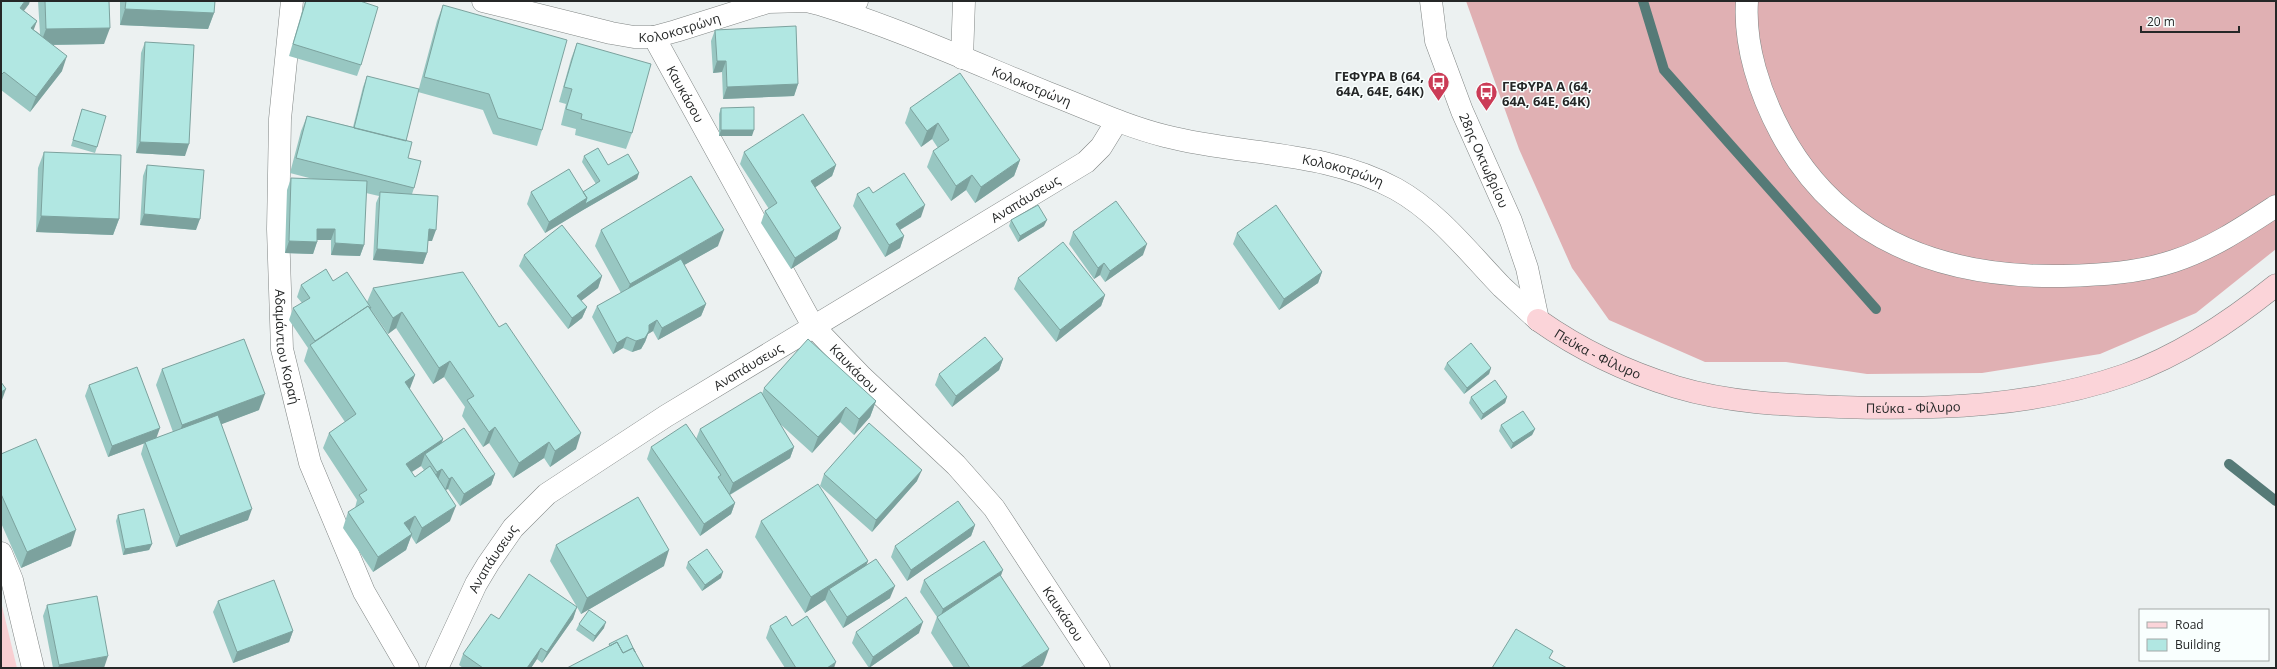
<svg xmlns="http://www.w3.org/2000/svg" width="2277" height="669" font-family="'Open Sans',sans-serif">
<rect width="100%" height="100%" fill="#ecf1f1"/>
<path fill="#f8cfd2" d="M1,602L2,606L17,668H1Z"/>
<path fill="#e0b0b3" d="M1466,1H2276V249L2196,313L2100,354L1982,373L1867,374L1786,362H1705L1609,320L1572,268L1519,149Z"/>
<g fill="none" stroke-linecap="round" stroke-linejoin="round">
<path stroke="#557a77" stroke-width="10" d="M1643,1L1664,70L1876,309
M2229,464L2276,501"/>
<defs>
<g id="minor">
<path id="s1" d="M292,1L280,119L278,229L282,349L310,463L364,592L408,668"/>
<path d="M1747,1C1744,46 1760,94 1781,133C1840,242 1944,278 2063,276C2101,275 2138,273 2174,261C2211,249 2244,227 2276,206"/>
<path d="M846,12L857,1"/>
<path id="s2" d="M654,37L813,326L862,377L956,465L994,508L1099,668"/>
<path d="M962,58L964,1"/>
<path d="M1,553L12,580L33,668"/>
<path id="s3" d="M437,668L476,584L488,564L513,528L547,494L666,416L1086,162L1101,147L1117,121"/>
</g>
<g id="tertiary">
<path id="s4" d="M483,1L611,33L634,37H654L676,31L768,2L807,1L819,4C897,28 972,62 1048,93C1087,108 1125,126 1165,136C1242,156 1325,150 1396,189C1439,213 1469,253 1502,287C1514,298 1526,309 1538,320"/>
<path id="s5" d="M1431,1L1436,41L1462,111L1511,221L1527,268L1538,320"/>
</g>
<g id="secondary">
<path id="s6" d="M1538,320C1579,349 1627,372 1676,387C1729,403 1785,405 1840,407C1936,410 2033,407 2125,375C2181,355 2230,322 2276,285"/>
</g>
</defs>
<use href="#minor" stroke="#818685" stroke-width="23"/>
<use href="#tertiary" stroke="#818685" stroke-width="23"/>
<use href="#secondary" stroke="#818685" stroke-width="23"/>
<use href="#minor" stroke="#fff" stroke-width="22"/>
<use href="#tertiary" stroke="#fff" stroke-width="22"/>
<use href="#secondary" stroke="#fbd4d9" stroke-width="22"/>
</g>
<path fill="#98c7c2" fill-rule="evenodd" d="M1,1L29,4L24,11L37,21L33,29L40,34L38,1H109L104,44L53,45L62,71L30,112L1,90Z
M120,1H215L214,13L208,29L120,25Z
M305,1H360L361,65L357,76L289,56Z
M443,5L542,130L537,146L493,134L483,110L418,92L437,21Z
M715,30L798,84L794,96L723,99L722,72L713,73L711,41Z
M145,42L185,156L136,153L141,53Z
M577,43L632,133L626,149L575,135L576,129L561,125L566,104L559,102L571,59Z
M367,76L406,141L408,158L414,188L412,194L432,241H428L427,253L423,264L373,260L376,203L379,196L366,193L364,245L360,256L331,255V240H317V242L313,254L285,253L287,190L291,178L313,179L290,173L301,131L307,116L353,127L363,87Z
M721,108L752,136H719V114Z
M910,108L1020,160L1014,176L975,203L966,190L951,201L927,167L933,151L938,148L932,139L921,147L905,123Z
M82,109L97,147L95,153L71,146Z
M44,152L119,219L113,235L36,232L38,168Z
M744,152L836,165L832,176L815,187L837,239L791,269L761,223L765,211L769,209L740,164Z
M584,156L608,165L639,173L637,179L583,210L545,233L527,204L531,192H583L596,184L582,162Z
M147,165L196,230L140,225L143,176Z
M873,193L921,217L900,230L904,236L900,248L885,257L853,206L857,194Z
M1011,220L1044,226L1018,242L1009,226Z
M601,230L718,246L684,265L706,304L701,316L658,340L653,331L648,334L645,342L641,349L632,352L623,348L613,354L592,317L597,306L621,293L595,246Z
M1073,232L1143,255L1105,282L1100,275L1094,279L1069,244Z
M1237,233L1322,272L1318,283L1279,310L1233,244Z
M524,255L602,276L598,288L581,301L587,307L582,318L568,329L519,266Z
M1018,278L1105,295L1101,306L1056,342L1014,289Z
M333,281L367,302L373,288L576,449L550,467L544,458L513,478L489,443L483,447L462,416L465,407L444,377L433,384L396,328L388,334L370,308L415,375L409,389L443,439L442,443L495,474L491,485L460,506L448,489L446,490L450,521L416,544L411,536L406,550L373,572L343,528L348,512L355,508L357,500L323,448L329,433L345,422L304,361L308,348L289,320L293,308L302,303L297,297L301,285ZM421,466L424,470L415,477L412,472Z
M1003,359L999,370L952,407L935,385L939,374Z
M1447,363L1491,368L1489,374L1464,394L1444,369Z
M162,369L259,410L221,424L248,520L176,547L141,454L144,443L108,457L85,396L89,385L156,438L173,432L156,385Z
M764,388L876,401L870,417L854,435L840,422L812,453L779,423L794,447L790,458L730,495L735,503L731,514L700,536L647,459L651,447L696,439L700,429L762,394Z
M1471,397H1507L1505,403L1481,420L1469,403Z
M1501,425L1535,429L1532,435L1511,449L1499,431Z
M1,454L71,546L21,568L1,523Z
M824,474L917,481L872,532L820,486Z
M118,515L152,544L149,550L123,555L116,521Z
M761,521L868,561L866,565L890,598L843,628L825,600L805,613L755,537Z
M975,525L971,536L907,581L891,557L895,546Z
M556,545L664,566L581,614L577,607L573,619L542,663L537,659L531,668H463L459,665L463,654L499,619L577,607L550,561Z
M688,562L721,578L702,591L686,568Z
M1001,576L1043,665L1038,668H954L931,633L937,617L920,592L924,580Z
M218,601L293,631L289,642L233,663L213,612Z
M47,605L104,668H53L43,616Z
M579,624L604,628L593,642L576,630Z
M770,626L834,668H785L766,638Z
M856,632L919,633L869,668L852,643Z"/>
<path fill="#7ca29e" d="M25,1H30L29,4L14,23L20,8Z
M125,9L214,13L208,29L120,25Z
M37,21L31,37V28Z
M110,28L104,44L40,45L46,29Z
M67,56L62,71L30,112L36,97Z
M717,61H726L722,72L713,73Z
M798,84L794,96L723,99L727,87Z
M938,123L932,139L921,147L927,131Z
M721,130H754L752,136H719Z
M140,142L189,144L185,156L136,153Z
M1020,160L1014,176L975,203L981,187Z
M836,165L832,176L807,193L811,181Z
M639,173L637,179L583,210L545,233L549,222L587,198Z
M972,175L966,190L951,201L956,186Z
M925,205L921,217L891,235L896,224Z
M144,214L200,219L196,230L140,225Z
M41,216L119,219L113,235L36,232Z
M1047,220L1044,226L1018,242L1020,236Z
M841,228L837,239L791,269L795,258Z
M317,229H335L331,240H313Z
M429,229L436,230L432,241H425Z
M724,230L718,246L624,299L630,284Z
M904,236L900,248L885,257L889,245Z
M289,241L317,242L313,254L285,253Z
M335,243L364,245L360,256L331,255Z
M1147,244L1143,255L1105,282L1110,271Z
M377,249L427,253L423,264L373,260Z
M1104,263L1100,275L1094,279L1098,268Z
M1322,272L1318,283L1279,310L1284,299Z
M602,276L598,288L573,307L577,296Z
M1105,295L1101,306L1056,342L1060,330Z
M706,304L701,316L658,340L662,328Z
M587,307L582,318L568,329L572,318Z
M402,312L396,328L388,334L393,318Z
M657,320L653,331L648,334L645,342L641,349L632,352L636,341L649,325Z
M627,337L623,348L613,354L617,343Z
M1003,359L999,370L952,407L956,396Z
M450,361L444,377L433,384L439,368Z
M1491,368L1489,374L1464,394L1467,388Z
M415,375L409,391L405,382Z
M6,389L2,400H1V392Z
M265,394L259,410L177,441L182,425Z
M1507,397L1505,403L1481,420L1483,414Z
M876,401L870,417L854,435L859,419Z
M846,407L840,422L812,453L818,437Z
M495,427L489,443L483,447L489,432Z
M160,428L156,439L108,457L112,446Z
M1535,429L1532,435L1511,449L1513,443Z
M581,433L576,449L550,467L555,451Z
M443,439L437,455L425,454L421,466L400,479L406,464Z
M549,442L544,458L513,478L519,463Z
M794,447L790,458L729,495L733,483Z
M442,469L438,480L433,484L437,472Z
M922,470L917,481L872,532L876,520Z
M495,474L491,485L460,506L464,494Z
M452,477L448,489L445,490L449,479Z
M735,503L731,514L700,536L704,524Z
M456,506L450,521L416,544L422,528Z
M252,509L248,520L176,547L180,536Z
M415,516L409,532L404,523Z
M975,525L971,536L907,581L911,570Z
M76,530L71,546L21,568L27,552Z
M412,534L406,550L373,572L378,557Z
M152,544L149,550L123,555L125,549Z
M669,550L664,566L581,614L587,598Z
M868,561L862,577L829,589L825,600L805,613L811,597Z
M1003,570L999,581L939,621L943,609Z
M723,572L721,578L702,591L705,585Z
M895,586L890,598L843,628L847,617Z
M577,607L573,619L542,663L547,652Z
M606,622L604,628L593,642L595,636Z
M923,622L919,633L869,668L873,657Z
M293,631L289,642L233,663L237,652Z
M541,648L537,659L531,668H527Z
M1049,649L1043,665L1038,668H1020Z
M108,656L104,668H58L59,665Z
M836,662L834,668H827Z"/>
<path fill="#b1e7e2" stroke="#7ca29e" d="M1,1H25L20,8L37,21L31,28L67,56L36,97L4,72L1,75Z
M45,1H109L110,28L46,29Z
M126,1H215L214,13L125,9Z
M306,1H360L378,7L361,65L293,44Z
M443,5L567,40L542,130L498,118L489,94L424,77Z
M796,26L798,84L727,87L726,61H717L715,30Z
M145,42L194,45L189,144L140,142Z
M577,43L651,64L632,133L581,119L582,114L566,109L572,89L564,87Z
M960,73L1020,160L981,187L972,175L956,186L933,151L949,140L938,123L927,131L910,108Z
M367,76L419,89L406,141L354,128Z
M754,107V130H721V108Z
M82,109L106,116L97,147L73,140Z
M803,114L836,165L811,181L841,228L795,258L765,211L777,203L744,152Z
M307,116L412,142L408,158L421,161L414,188L296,158Z
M598,148L608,165L628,154L639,173L585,204L587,198L583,192L600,181L584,156Z
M44,152L121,155L119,219L41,216Z
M147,165L204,170L200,219L144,214Z
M569,169L587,198L549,222L531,192Z
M904,173L925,205L896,224L904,236L889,245L857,194L869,187L873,193Z
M691,176L724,230L630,284L601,230Z
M291,178L367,181L364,245L335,243V229H317V242L289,241Z
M380,192L438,196L436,230L429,229L427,253L377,249Z
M1116,201L1147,244L1110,271L1104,263L1098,268L1073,232Z
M1038,205L1047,220L1020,236L1011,220Z
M1276,205L1322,272L1284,299L1237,233Z
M562,225L602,276L577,296L587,307L572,318L524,255Z
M1063,242L1105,295L1060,330L1018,278Z
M681,259L706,304L662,328L657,320L649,325V331L645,338L636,341L627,337L617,343L597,306Z
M326,269L333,281L347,272L371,308H370L368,306L315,341L293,308L310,298L301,285Z
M463,272L499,327L506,323L581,433L555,451L549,442L519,463L495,427L489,432L467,400L474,396L450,361L439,368L402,312L393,318L373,288Z
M368,306L415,375L405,382L443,439L406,464L415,477L430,466L456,506L422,528L415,516L404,523L412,534L378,557L348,512L364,502L359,495L367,490L329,433L356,414L310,345Z
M985,337L1003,359L956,396L939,374Z
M244,339L265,394L182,425L162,369Z
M808,339L876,401L859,419L846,407L818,437L764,388Z
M1471,343L1491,368L1467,388L1447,363Z
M137,367L160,428L112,446L89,385Z
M1495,380L1507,397L1483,414L1471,397Z
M1,382L6,389L1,392Z
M761,392L794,447L733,483L700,429Z
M1523,411L1535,429L1513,443L1501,425Z
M218,415L252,509L180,536L145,442Z
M869,423L922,470L876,520L824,474Z
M686,424L721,475L718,477L735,503L704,524L651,447Z
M464,428L495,474L464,494L452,477L449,479L442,469L437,472L425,454Z
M36,439L76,530L27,552L1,494V454Z
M818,484L868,561L811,597L761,521Z
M638,497L669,550L587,598L556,545Z
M958,501L975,525L911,570L895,546Z
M144,509L152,544L125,549L118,515Z
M984,541L1003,570L943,609L924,580Z
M707,549L723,572L705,585L688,562Z
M876,559L895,586L847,617L829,589Z
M529,574L577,607L547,652L541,648L527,668H483L463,654L491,614L499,619Z
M1000,575L1049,649L1020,668H970L937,617Z
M274,580L293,631L237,652L218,601Z
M97,596L108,656L59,665L47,605Z
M906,597L923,622L873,657L856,632Z
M589,610L606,622L595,636L579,624Z
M786,616L792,626L807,616L836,662L827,668H796L770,626Z
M1516,629L1553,651L1549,658L1567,668H1492Z
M627,635L635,652L633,648L623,653L617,642L610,646L609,644Z
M617,642L623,653L633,648L644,668H567Z"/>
<defs>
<symbol id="bus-pin" viewBox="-11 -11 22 30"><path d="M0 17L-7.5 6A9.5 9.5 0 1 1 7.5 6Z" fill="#cb3b56" stroke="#f9fffe"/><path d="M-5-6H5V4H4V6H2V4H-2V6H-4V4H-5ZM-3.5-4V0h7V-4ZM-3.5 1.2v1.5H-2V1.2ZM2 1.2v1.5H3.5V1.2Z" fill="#fff"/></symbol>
</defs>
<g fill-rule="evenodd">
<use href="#bus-pin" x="1426" y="70" width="25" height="34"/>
<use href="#bus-pin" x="1474" y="80" width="25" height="34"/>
</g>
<g text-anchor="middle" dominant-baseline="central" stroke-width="3" stroke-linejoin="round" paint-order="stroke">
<g font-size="13" fill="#252727" stroke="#f9fffe">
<text stroke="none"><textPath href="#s4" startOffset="202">Κολοκοτρώνη</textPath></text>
<text stroke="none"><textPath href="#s4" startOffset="574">Κολοκοτρώνη</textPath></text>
<text stroke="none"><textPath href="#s2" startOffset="65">Καυκάσου</textPath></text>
<text stroke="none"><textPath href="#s5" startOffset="169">28ης Οκτωβρίου</textPath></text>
<text stroke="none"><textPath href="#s4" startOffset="898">Κολοκοτρώνη</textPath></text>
<text stroke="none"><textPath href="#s3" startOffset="770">Αναπάυσεως</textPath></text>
<text stroke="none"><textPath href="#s1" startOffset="347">Αδαμάντιου Κοραή</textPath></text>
<text stroke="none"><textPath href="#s6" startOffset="69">Πεύκα - Φίλυρο</textPath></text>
<text stroke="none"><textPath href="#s3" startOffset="446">Αναπάυσεως</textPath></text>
<text stroke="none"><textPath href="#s2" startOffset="389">Καυκάσου</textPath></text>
<text stroke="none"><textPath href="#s6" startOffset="393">Πεύκα - Φίλυρο</textPath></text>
<text stroke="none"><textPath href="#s3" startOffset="123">Αναπάυσεως</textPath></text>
<text stroke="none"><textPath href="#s2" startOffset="713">Καυκάσου</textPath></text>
</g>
<g font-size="13" font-weight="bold" fill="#252727" stroke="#f9fffe" text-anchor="end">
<text x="1424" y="76">ΓΕΦΥΡΑ B (64,<tspan x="1424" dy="15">64Α, 64Ε, 64Κ)</tspan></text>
<text x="1502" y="86" text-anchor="start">ΓΕΦΥΡΑ A (64,<tspan x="1502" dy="15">64Α, 64Ε, 64Κ)</tspan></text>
</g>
</g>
<rect width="2277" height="669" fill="none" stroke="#252727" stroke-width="4"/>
<rect x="2139" y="609" width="130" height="52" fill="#f9fffe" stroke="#a4a9a8"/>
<rect x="2147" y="622" width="20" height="6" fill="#fbd4d9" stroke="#a4a9a8"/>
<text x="2175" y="629" font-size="12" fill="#252727">Road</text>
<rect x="2147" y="639" width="20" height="12" fill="#b1e7e2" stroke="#a4a9a8"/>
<text x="2175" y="649" font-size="12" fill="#252727">Building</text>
<path d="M2141 26v6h98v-6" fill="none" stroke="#252727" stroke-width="2"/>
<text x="2147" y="26" font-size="12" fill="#252727" stroke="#f9fffe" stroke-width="3" paint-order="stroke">20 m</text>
</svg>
